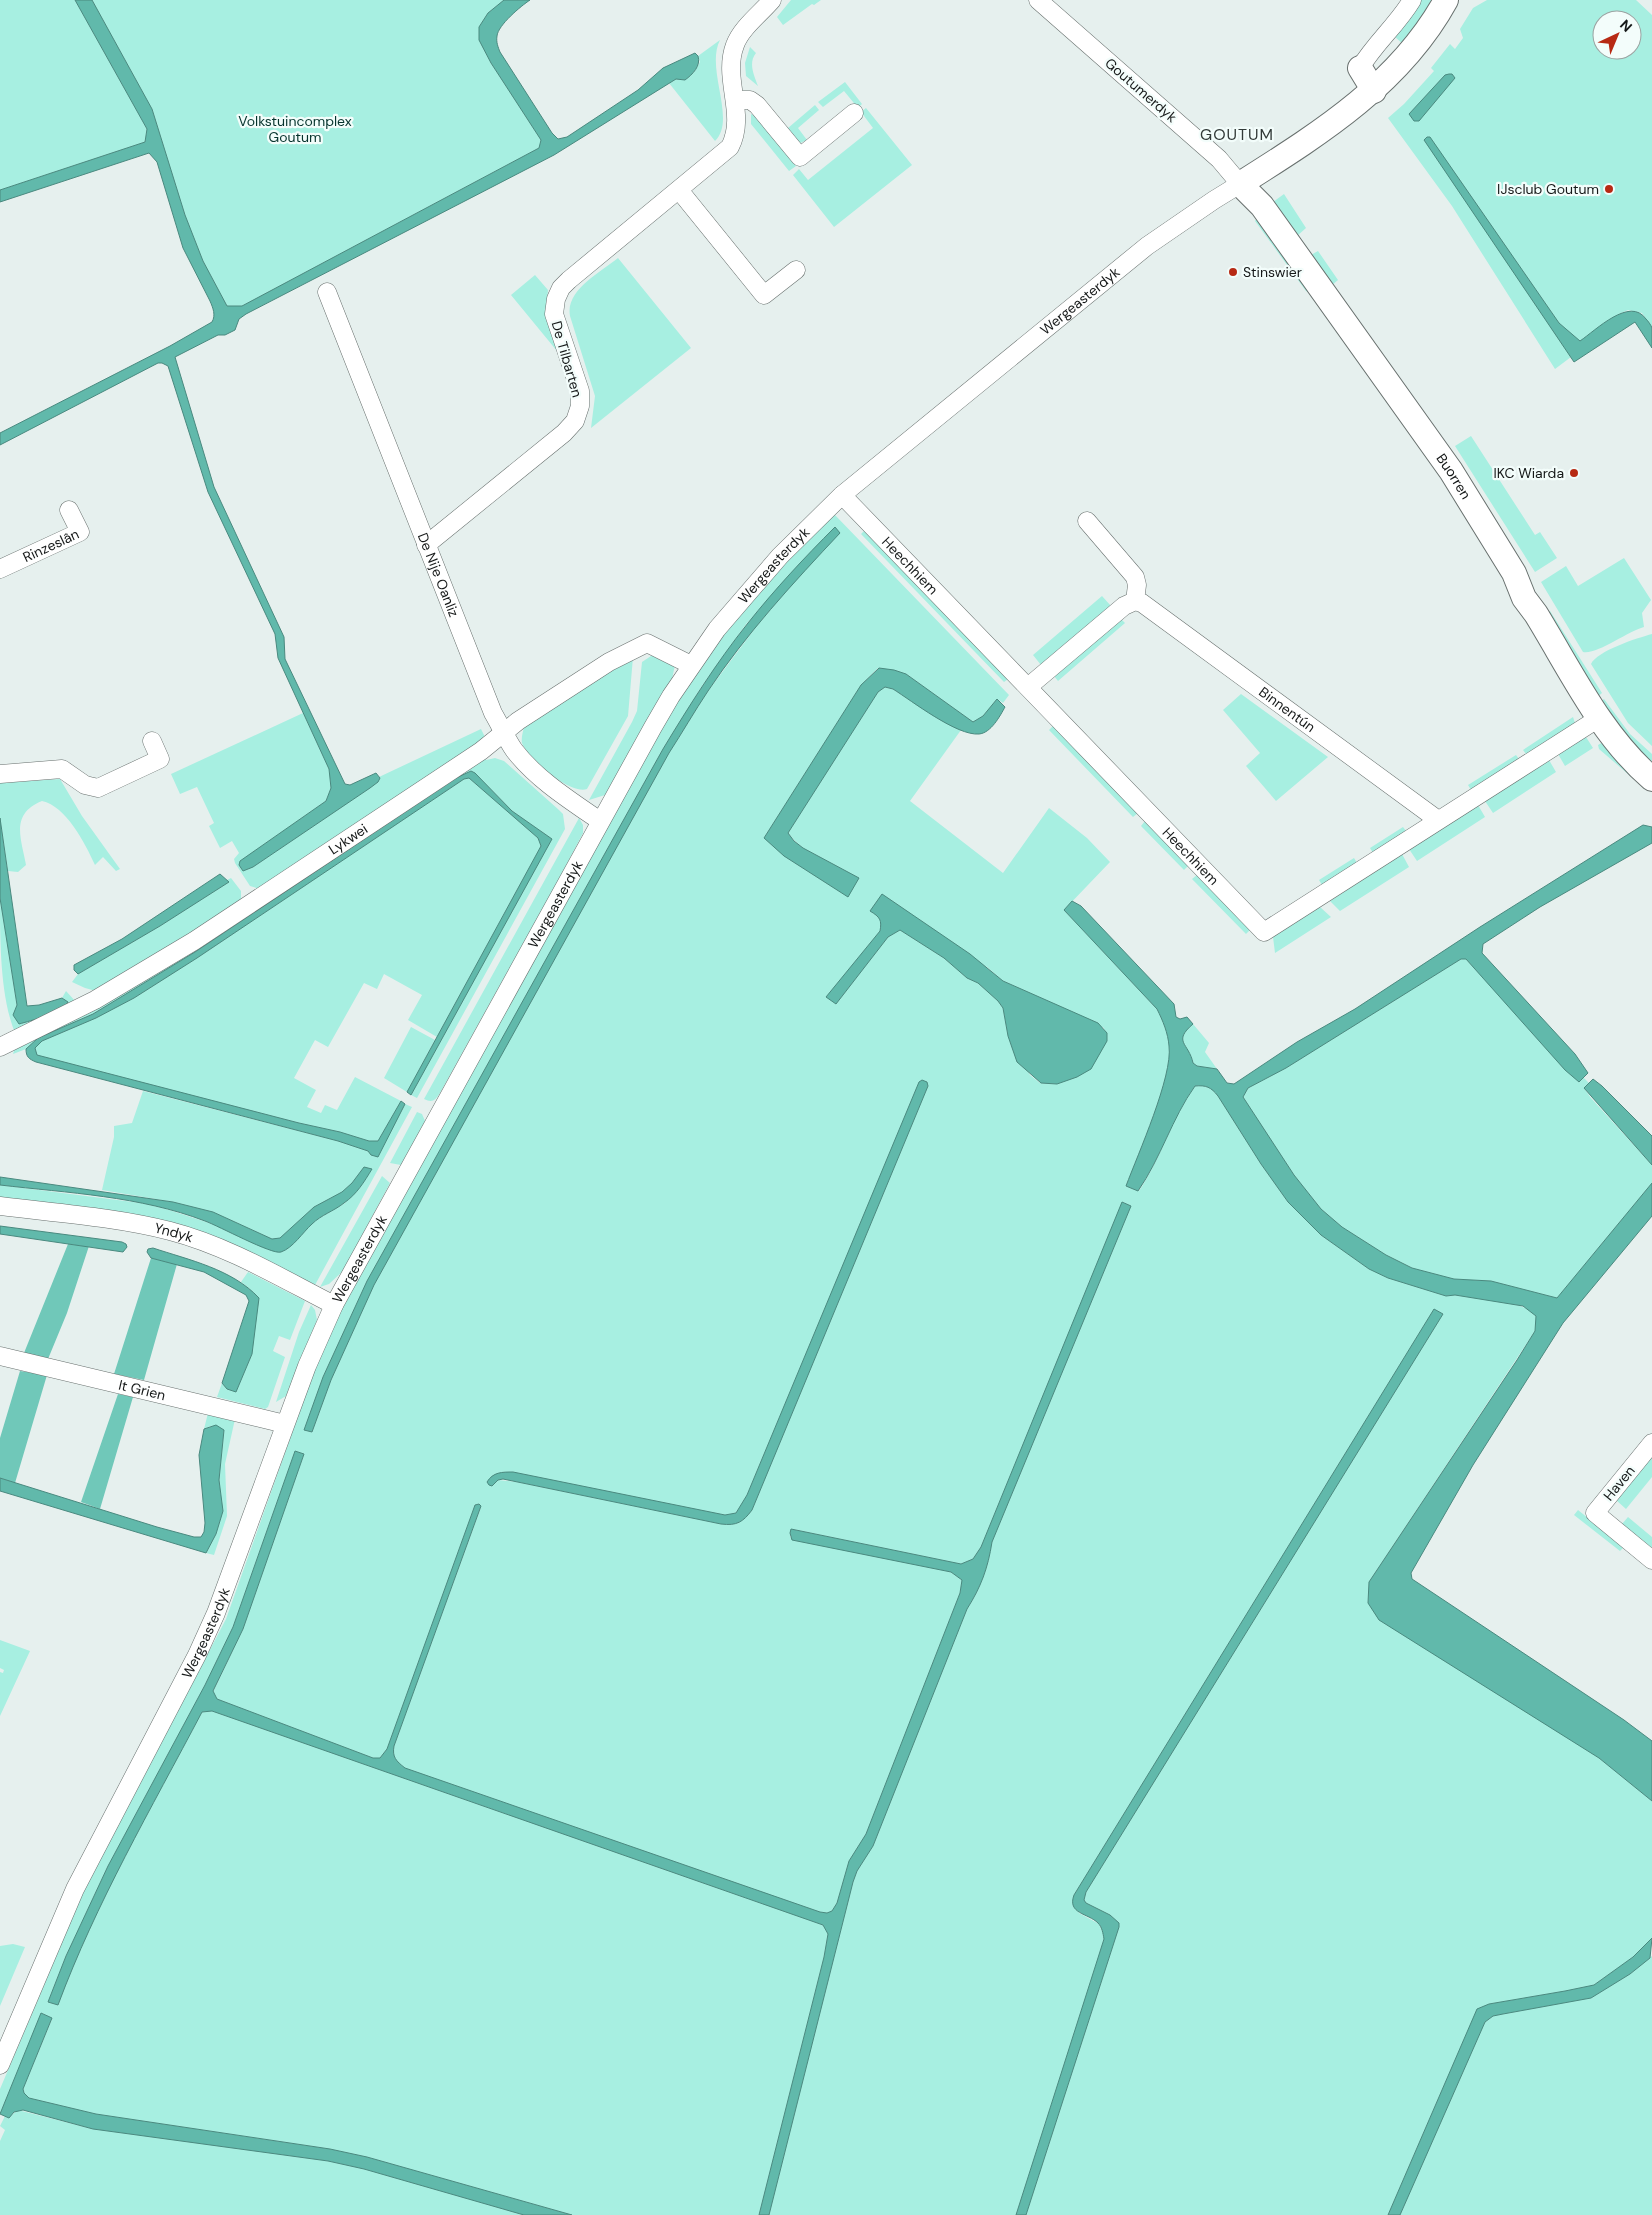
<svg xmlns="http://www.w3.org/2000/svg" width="1652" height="2215" font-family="'DM Sans',sans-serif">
<rect width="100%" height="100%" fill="#e6f0ee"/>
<path fill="#a7efe1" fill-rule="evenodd" d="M0,0H75L147,129L145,142L0,190Z
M92,0H504L488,13L479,27L491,63L541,140L539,148L242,306H227L203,261L185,215L152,109Z
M791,0H821L814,5L812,4L783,25L777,17Z
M1420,0H1435L1404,45L1394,36Z
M1487,0H1636L1652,15V328L1642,313L1628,310L1619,314L1580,342L1559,323L1430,138L1425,140L1470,205L1571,357L1555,369L1452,206L1388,118L1404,104L1434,71L1431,68L1450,44L1455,49L1463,38L1460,29L1473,8ZM1602,20H1632V50H1602Z
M720,40C705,69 737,120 715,141L669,83L676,79L685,80L695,71L700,62L698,56Z
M750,47L756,53C748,63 754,75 758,86L746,76L745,63Z
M845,82L862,104L858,108L844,91L823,107L818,102Z
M815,105L819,110L798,128L807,140L800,143L788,128Z
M866,108L912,165L834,227L793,175L799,169L808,180L873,128L861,112Z
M751,114L755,116L796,166L789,171L751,124Z
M1284,194L1306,228L1297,236L1273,202Z
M1258,216L1311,289L1308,292L1306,291L1255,221Z
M1318,251L1338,280L1331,286L1309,256Z
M618,258L691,348L591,428L595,396L570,316C565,290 601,272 618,258Z
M535,275L548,290L546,313L557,351L511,295Z
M1471,436L1535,535L1540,532L1557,558L1535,572L1455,446Z
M834,514L1009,695L1003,703L997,699L983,716L973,722L906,674L878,668L861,685L764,838L848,896L858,878L803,848L795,841L788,833L878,692L885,687L893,689L939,719L961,730L910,801L1003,873L1049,808L1087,838L1110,862L1064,910L1157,1009C1163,1021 1168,1033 1169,1046C1173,1076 1138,1154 1126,1186L1139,1191C1161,1158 1172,1118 1195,1086C1206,1085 1211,1087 1218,1096L1261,1164L1288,1202L1321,1235L1369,1269L1388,1278L1446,1296L1454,1295C1470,1297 1531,1302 1536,1316C1538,1320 1536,1327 1535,1331L1369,1582L1368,1603L1599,1758L1652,1801V1938L1633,1957L1594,1985L1565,1991L1489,2004L1442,2090L1388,2215H1026L1119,1927L1118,1923L1110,1915L1086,1903L1084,1900L1086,1892L1443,1314L1434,1309L1074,1895L1079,1913L1099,1924L1105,1938L1016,2215H769L853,1882L857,1871L873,1846L967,1609C981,1587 988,1568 992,1542L1131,1206L1123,1202L981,1547L973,1559L961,1564L792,1529L790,1533V1537L951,1572L962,1580L960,1593L866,1834L849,1861L837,1903L832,1911L827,1913L820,1912L404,1768C396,1761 392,1757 394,1746L481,1507L479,1504L475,1505L387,1749L380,1758H373L217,1699L213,1692L243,1629L304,1454L295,1451L233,1627L205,1685L108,1866L66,1956L48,2002L58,2005C96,1903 151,1809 202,1712L212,1711L823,1925L828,1934L824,1957L759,2215H572L367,2157L330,2149L96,2114L29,2098L24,2093L23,2089L52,2019L42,2013L0,2114V2089L83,1893L226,1619L313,1374L335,1321L362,1268L673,708C705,660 738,613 776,570C794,550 815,533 834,514ZM793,583L756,627L708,691L669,753L374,1285L331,1380L312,1432L305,1430L323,1377L367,1281L663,749L702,686L747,623ZM879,916L987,967L1003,981L1104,1028L1107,1041L1057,1084L1040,1083L1030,1075L1008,1036L1003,1008L998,1001L978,983L967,978L944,958L900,930L888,937L836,1004L827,997L880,931L881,922ZM921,1080L927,1082L928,1086L752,1510C743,1522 737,1526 721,1524L517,1482L498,1480L503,1472L725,1515L736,1513L747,1495Z
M865,530L1008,679L1004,682L861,534Z
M1624,558L1651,600L1642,613L1644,627C1628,631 1597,655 1583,652L1541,582L1566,566L1578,586Z
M1102,596L1111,606L1041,665L1033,655Z
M1550,611L1602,693L1596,698L1545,614Z
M1121,619L1125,623L1058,681L1054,676Z
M1652,634V746L1628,723L1591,664C1597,651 1637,638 1652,634Z
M654,654L675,665L672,679L605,795L589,800L632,722L637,711L642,662Z
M633,657L628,716L587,789C570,795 528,759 522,743C521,737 523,732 524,727L606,673Z
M1241,694L1328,757L1276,801L1246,766L1260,753L1223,710Z
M1604,699L1630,734L1652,754V760L1648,765L1599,703Z
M303,713L329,769L331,788L326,801L241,861L239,865L243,871L253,867L378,782L379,777L481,729L486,739L263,890L250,886L235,863L234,859L239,853L232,841L220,848L209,826L214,823L197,787L180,794L171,774Z
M1573,717L1575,723L1526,754L1523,750Z
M1053,726L1138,813L1133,817L1049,730Z
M1586,737L1593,748L1565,766L1558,754Z
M1605,741L1638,777L1635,780L1599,749L1598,745Z
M483,755L486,760L495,758L504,761L559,810L563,814L565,829L417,1098L411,1095L552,839L512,811L475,773L471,771L454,779L195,952L93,1014L38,1038L26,1049L13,1054L15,1047Z
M1516,755L1519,759L1471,790L1468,785Z
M1549,760L1556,772L1493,813L1485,801Z
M469,778L538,838L541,846L437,1037L408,1020L422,995L384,974L377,989L364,983L328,1047L315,1040L294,1078L316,1090L307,1107L321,1113L325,1105L337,1110L355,1077L401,1101L378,1141H369L340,1132L299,1123L36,1055L35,1048L42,1041L96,1018L134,998L197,958L464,779Z
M60,779L82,816L120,869L116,871L103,857L95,865C85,843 66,806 42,801C10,814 21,838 26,865L18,872L8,871L0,818V783Z
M1478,805L1485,817L1417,861L1409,849Z
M579,818L583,825V833L559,879L440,1093C435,1101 432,1103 424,1099Z
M1145,821L1188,866L1184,870L1141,826Z
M1403,827L1406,831L1373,853L1370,848Z
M1402,854L1409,867L1340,911L1330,901Z
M1354,858L1357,863L1322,885L1319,880Z
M1197,875L1250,930L1246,934L1192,879Z
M231,878L241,891V905L96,991L85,988L72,982L78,974L160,926L229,882L227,880Z
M0,898L17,1005L16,1011L65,999L62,998L66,991L76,1002L16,1035C0,999 0,940 0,898Z
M1320,907L1331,917L1275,953L1273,937Z
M1461,959H1466L1579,1081L1583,1077L1589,1083L1584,1088L1591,1098L1652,1165V1183L1557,1298L1491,1281L1454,1279L1412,1268L1386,1255L1342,1227L1321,1209L1294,1175L1243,1097L1248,1088L1286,1068Z
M1193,1024L1209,1043L1205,1052L1217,1069L1197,1066L1193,1063C1189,1043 1172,1042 1193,1024Z
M411,1027L435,1040L407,1092L384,1078Z
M143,1091L338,1141L368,1151L378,1156L405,1104L412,1107L315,1285C278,1267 242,1246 204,1233C138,1211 68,1206 0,1197V1185L141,1203L166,1209L287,1248L313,1222L345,1203L364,1167L352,1183L342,1192L314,1207L280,1239H272L213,1212L173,1202L102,1190L114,1137V1126L132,1123Z
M417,1112L422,1114L425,1121L401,1165L390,1163Z
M382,1176L390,1183L343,1271L329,1284L320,1287Z
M248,1272L305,1301L290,1340L279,1336L273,1351L285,1357L268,1407L265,1409L217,1397L222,1383L227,1389L236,1392L252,1354L250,1289L241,1282Z
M311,1305L315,1310L317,1320L286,1396L276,1402L299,1332Z
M208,1413L235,1419L225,1464L227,1516L214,1555L206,1553L216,1534L223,1511L219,1480L224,1431L211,1426L204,1429Z
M1652,1455V1477L1626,1509L1616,1500Z
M1578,1510L1624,1547L1620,1551L1574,1515Z
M1628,1517L1652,1537V1548L1622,1524Z
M0,1640L30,1651L0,1716V1672L3,1673L4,1670L0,1668Z
M13,1944L25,1947L0,2006V1946Z
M1652,1956V2215H1400L1485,2022L1493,2016L1503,2014L1591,1998L1630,1974Z
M18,2110L93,2129L328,2161L364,2169L524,2215H0V2141L5,2130L0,2126L5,2116L9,2117Z"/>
<path fill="#70c8b9" d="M68,1244L89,1246L67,1313L48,1359L24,1353Z
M151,1258L177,1264L144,1380L114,1374Z
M20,1371L47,1375L15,1483L0,1478V1438Z
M118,1394L133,1397L100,1509L81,1502Z"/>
<path fill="#61b9ab" stroke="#4a897f" d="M75,0H92L152,109L185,215L203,261L227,306H242L539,148L541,140L491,63L479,40V27L488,13L504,0H530C521,6 498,25 497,36C496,42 498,47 500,52L552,133L558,139L567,137L638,90L663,68L695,53L698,56C701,66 693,74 685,80L676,79L554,155L246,314L239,319L235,330L225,335H218L175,357L214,487L284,637L285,659L345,784L350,785L376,773L380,778L378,782L370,788L253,867L243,871L239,865L240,861L326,801L331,788L329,769L278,658L275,634L208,492L168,366L162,363H158L0,445V433L170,346L212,322C216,315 213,308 210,301L183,248L157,162L149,153L0,202V190L145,142L147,129Z
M1449,74H1452L1455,78L1419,121H1414L1409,114L1445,75Z
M1427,137H1430L1559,323L1580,341C1596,330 1630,296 1646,319C1648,321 1651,325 1652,328C1652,334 1652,342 1652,348L1635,322L1574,362L1424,140Z
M835,527L840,533C793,583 746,634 708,691C694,712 682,733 669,753L374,1285L331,1380L312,1432L304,1430L323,1377L367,1281L663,749C689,706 716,663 748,623C775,589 804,558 835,527Z
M879,668L894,670L906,674L973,722L983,716L997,699L1005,707C1000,716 991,733 979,734C957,736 912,701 893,689L885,687L878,692L788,833L794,841L803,848L859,878L848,897L784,856L764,838L861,685Z
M471,771L475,773L512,811L552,839L411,1095L407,1092L541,846L538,838L469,778L464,779L197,958L134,998L96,1018L42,1041L35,1048L37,1055L299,1123L340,1132L369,1141H378L401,1101L405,1104L378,1157L371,1155L368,1151L338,1141L36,1062C29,1059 26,1057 26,1049L38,1038L93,1014L195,952L454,779Z
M0,818L27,1006L39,1005L62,998L68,1002C64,1012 30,1021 19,1024L13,1015L17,1005L0,898Z
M1643,825L1652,827V843L1540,907L1483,944L1482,953L1575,1054L1588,1073L1579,1082L1565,1070L1466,959H1461L1286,1068L1248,1088L1243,1097L1294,1175L1321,1209L1342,1227L1386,1255L1412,1268L1454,1279L1491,1281L1557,1298L1652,1183V1216L1563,1323L1473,1465L1411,1573L1412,1579L1624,1720L1652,1741V1801L1599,1758L1379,1620L1368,1603L1369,1582L1517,1360L1535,1331L1536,1316L1523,1306L1455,1295L1446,1296L1388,1278L1369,1269L1321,1235L1288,1202L1261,1164L1218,1096C1211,1087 1206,1085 1195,1086C1172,1118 1161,1158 1138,1191L1126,1186C1138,1154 1173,1076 1169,1046C1168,1033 1163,1021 1157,1009L1064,910L1072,901L1081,906L1174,1004L1176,1017L1180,1019L1187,1017L1193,1024C1172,1042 1189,1043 1193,1063L1197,1066L1217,1069L1227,1083L1234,1084L1297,1042L1355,1009L1480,927Z
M220,874L229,882L160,926L78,974L74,970V965L122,939Z
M882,894L970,954L1003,981L1098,1023L1107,1033V1041L1091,1069L1077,1077L1057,1084L1041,1083L1017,1062L1008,1036L1003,1008L998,1001L978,983L967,978L944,958L900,930L888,937L836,1004L826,997L880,931C882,920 880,917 870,911Z
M1593,1079L1602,1086L1652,1136V1165L1584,1088Z
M922,1080L927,1082L928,1086L752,1510C743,1522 737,1526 721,1524L503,1479L498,1480L492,1486L489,1485L487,1482C493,1472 502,1472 513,1472L725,1515L736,1513L747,1495L919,1082Z
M364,1167L372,1169C364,1182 357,1194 344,1203C334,1211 321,1215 312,1224C303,1232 293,1248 281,1252C272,1255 219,1226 205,1221C140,1196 68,1193 0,1185V1177L173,1202L213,1212L272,1239L280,1238L314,1207L342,1192L352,1183Z
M1122,1202L1131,1206L992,1542C988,1568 981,1587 967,1609L873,1846L857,1871L853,1882L769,2215H759L824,1957L828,1934L823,1925L212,1711L202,1712C151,1809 96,1903 58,2005L48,2002L66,1956L108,1866L205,1685L233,1627L295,1451L304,1454L243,1629L213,1691L217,1699L373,1758H380L387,1749L475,1505L479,1504L481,1506L394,1746C392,1757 396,1761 405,1768L820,1912L827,1913L832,1911L837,1903L849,1861L866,1834L960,1593L962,1580L951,1572L792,1540L790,1533L791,1529L961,1564L973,1559L981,1547Z
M0,1226L122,1242L126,1244L127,1247L123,1252L0,1234Z
M153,1248C189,1260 232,1269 259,1298L252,1354L236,1392L227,1389L222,1383L249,1301L246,1295L204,1272L151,1258L147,1252L148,1249Z
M1434,1309L1443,1314L1086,1892L1084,1900L1086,1903L1110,1915L1119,1923V1927L1026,2215H1016L1104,1939C1103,1933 1102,1927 1098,1923C1088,1913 1067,1914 1074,1895Z
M216,1425L224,1430L219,1480L223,1511L216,1534L206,1553L0,1491V1478L157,1527L194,1537H201L204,1532L205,1523L199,1455L204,1429Z
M1652,1938L1650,1958L1630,1974L1591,1998L1503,2014L1493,2016L1485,2022L1400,2215H1388L1477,2009L1489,2004L1565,1991L1594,1985L1633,1957Z
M41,2013L52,2018L23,2089L24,2093L29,2098L96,2114L330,2149L367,2157L572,2215H524L364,2169L328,2161L93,2129L23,2110L14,2112L9,2118L0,2114Z"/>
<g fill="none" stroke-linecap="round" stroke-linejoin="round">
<defs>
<g id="street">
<path d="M1360,68C1375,43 1397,25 1412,0"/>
<path d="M736,100H750L757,105L800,157L854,113"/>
<path d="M679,190L764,295L796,270"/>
<path id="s1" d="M327,292L493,713C500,725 506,738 514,750C536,779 571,801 600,821"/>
<path id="s2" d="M842,495L1264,932L1599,718"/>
<path d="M1087,521L1135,577L1137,585L1135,601"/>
<path d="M426,545L564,433L575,421L580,406V391L554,314L556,299L561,288L569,280L730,147C747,114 722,79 735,45C741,28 761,13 772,0"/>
<path id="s3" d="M0,569L80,532L69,510"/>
<path id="s4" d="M1028,687L1124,606L1135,601L1142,603L1438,820"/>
<path d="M0,774L62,769L85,785L98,788L160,759L152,741"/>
<path id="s5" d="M0,1047L95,1000L194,941L481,751L518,721L609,662L647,643L691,665"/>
<path id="s6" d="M0,1206C56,1213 115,1217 170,1231C228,1246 281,1278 334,1305"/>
<path id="s7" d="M0,1356L285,1424"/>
<path d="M1652,1443L1595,1513L1652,1560"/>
<path id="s8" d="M0,2065L75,1889L197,1655L216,1613L307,1366L334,1305L653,727L671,696L717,629L780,556L842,495L1147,246L1214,200L1240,184L1219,159L1038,0"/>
</g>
<g id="secondary">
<path id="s9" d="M1446,0C1400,84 1319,134 1240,184L1262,206L1451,471L1514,573L1524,598L1536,614C1571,671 1601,735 1652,779"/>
<path d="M1360,68L1374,91"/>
</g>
</defs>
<use href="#street" stroke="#68706e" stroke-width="19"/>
<use href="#secondary" stroke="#68706e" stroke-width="26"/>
<use href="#street" stroke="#fff" stroke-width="18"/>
<use href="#secondary" stroke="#fff" stroke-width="24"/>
</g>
<g fill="#b72a14" stroke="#f3fdfb" stroke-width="2">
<circle cx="1609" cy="189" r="5"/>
<circle cx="1233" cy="272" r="5"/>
<circle cx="1574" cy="473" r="5"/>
</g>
<g text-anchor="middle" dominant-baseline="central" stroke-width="4.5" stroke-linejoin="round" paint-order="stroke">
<g font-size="14" fill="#161919" stroke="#f3fdfb">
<text transform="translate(1141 90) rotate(41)">Goutumerdyk</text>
<text stroke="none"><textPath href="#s8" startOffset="2099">Wergeasterdyk</textPath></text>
<text transform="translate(567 359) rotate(74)">De Tilbarten</text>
<text stroke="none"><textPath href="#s9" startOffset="642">Buorren</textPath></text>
<text stroke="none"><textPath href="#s3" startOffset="56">Rinzeslân</textPath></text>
<text stroke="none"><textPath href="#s8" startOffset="1694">Wergeasterdyk</textPath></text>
<text stroke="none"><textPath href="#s2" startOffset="98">Heechhiem</textPath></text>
<text stroke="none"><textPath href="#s1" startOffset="304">De Nije Oanliz</textPath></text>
<text stroke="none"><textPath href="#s4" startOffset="325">Binnentún</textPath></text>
<text stroke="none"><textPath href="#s5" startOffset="406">Lykwei</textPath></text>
<text stroke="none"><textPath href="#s2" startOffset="502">Heechhiem</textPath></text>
<text stroke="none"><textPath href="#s8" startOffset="1289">Wergeasterdyk</textPath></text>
<text stroke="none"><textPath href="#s6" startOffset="176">Yndyk</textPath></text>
<text stroke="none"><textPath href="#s8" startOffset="884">Wergeasterdyk</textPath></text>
<text stroke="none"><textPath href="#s7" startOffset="146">It Grien</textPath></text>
<text transform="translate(1619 1483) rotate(-51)">Haven</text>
<text stroke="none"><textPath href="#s8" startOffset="479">Wergeasterdyk</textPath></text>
</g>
<g font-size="14" fill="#06332d" stroke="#f3fdfb">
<text x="295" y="121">Volkstuincomplex<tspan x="295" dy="16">Goutum</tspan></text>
</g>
<g font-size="14" fill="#161919" stroke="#f3fdfb" text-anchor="end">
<text x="1599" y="189">IJsclub Goutum</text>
<text x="1243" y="272" text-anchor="start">Stinswier</text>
<text x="1564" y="473">IKC Wiarda</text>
</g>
<g font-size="16" letter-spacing="1" fill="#323a38" stroke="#f3fdfb">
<text x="1237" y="134">GOUTUM</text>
</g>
</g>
<g transform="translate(1617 35) rotate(44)"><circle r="24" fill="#f3fdfb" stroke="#9ba2a1"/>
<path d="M0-4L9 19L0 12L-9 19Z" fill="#b72a14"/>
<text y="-8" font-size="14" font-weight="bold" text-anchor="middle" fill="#161919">N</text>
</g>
</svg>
